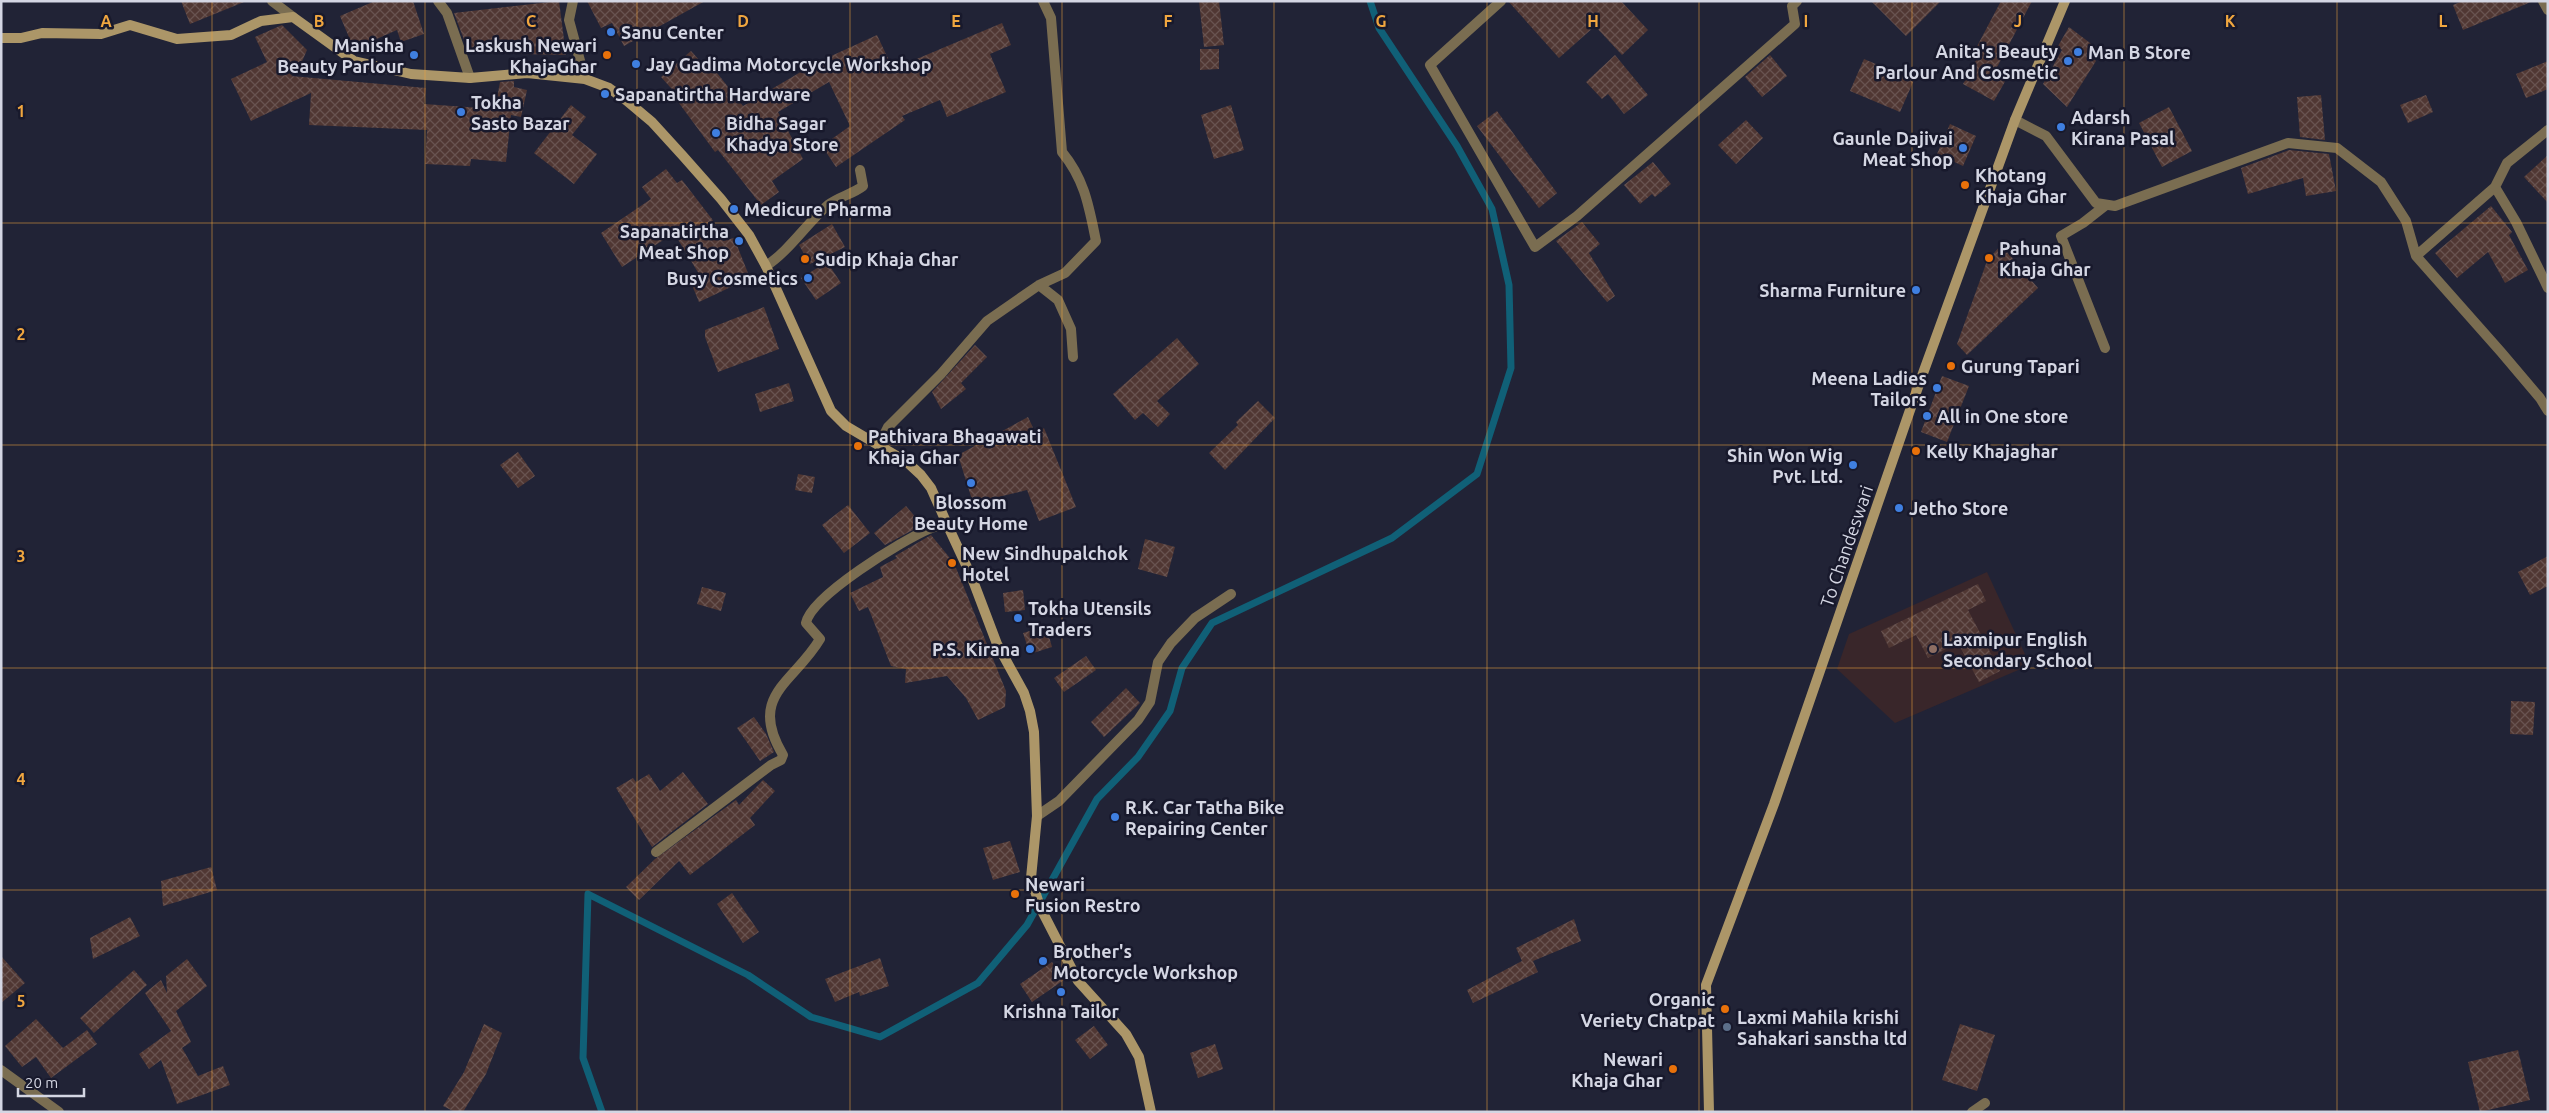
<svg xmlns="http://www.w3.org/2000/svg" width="2549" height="1113" font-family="Ubuntu,sans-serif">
<defs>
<pattern id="building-cross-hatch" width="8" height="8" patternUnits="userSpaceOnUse" patternTransform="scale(1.25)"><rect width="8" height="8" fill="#503733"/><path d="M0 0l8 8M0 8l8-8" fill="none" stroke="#685350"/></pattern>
</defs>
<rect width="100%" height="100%" fill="#212336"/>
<path fill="#39262a" d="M1987,572L2030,665L1895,723L1837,669L1849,634Z"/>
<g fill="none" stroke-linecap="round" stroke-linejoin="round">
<path stroke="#106077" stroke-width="7" d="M602,1112L583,1058L588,894L748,975L811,1017L880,1037L978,983L1027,925L1097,799L1138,757L1170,711L1182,668L1212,623L1392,538L1477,474L1511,368L1509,285L1492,209L1457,146L1379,28L1370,1"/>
</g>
<path fill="url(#building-cross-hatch)" d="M181,1H244V2L190,24Z
M375,1H413L424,34L401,42L397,30L354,49L340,16Z
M559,1L566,55L469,53L454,13Z
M587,1H705L624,46L612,23L601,28Z
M1199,1H1219L1224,45L1204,47Z
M1508,1H1621L1648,30L1622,55L1595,26L1559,58Z
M1871,1H1941L1906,36Z
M2001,1H2032L1995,71L2007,78L1994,101L1963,84L1979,55L1974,52Z
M2463,1H2531V2L2463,30L2453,5Z
M1002,23L1011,45L990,54L1006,92L947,117L940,100L902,116L905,120L836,167L822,146L850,126L829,82L778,112L803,159L772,181L779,192L761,205L718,150L715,152L676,99L679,97L661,77L691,51L710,72L714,69L743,106L816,63L877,35L893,69Z
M282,25L307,50L297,73L291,76L426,88L424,104L495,109L500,82L514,81V87L527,90L521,117L511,115L506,162L471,159L470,166L425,164L427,130L309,125L311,93L251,121L231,79L267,62L255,37Z
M2069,27L2098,49L2093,57L2096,61L2067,107L2043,84L2062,50L2058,46Z
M1200,49H1219V69L1200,70Z
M1615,55L1648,95L1624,114L1608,94L1602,99L1586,82Z
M1770,55L1787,76L1762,97L1745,77Z
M1864,59L1914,80L1900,112L1850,91Z
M2548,61V89L2526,98L2516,74Z
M2321,95L2325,140L2300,137L2297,97Z
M2426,95L2433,112L2408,123L2400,105Z
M571,105L586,117L572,135L597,154L574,184L534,153Z
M1231,105L1244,150L1214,159L1201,115Z
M2169,107L2192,151L2162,167L2139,123Z
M1497,111L1557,193L1539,208L1477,126Z
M1746,120L1763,138L1736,164L1718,145Z
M1950,124L1976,136L1963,166L1937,154Z
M2289,150L2329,154L2336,191L2306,196L2303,178L2248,194L2241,168Z
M2548,155V203L2524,177Z
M1653,162L1671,184L1655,197L1652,194L1640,204L1624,185Z
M666,169L677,183L682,180L712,219L723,241L734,238L750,278L699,302L689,278L699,274L674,233L622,267L601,233L651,199L642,187Z
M2491,206L2512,232L2509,235L2528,270L2505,283L2488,252L2457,278L2435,253Z
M1582,222L1600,244L1589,253L1615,296L1607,302L1556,241Z
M832,224L845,247L810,264L799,245Z
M2001,245L2038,288L1967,355L1957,344L1987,261Z
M827,262L841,283L816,300L801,278Z
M764,307L779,349L718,372L705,337V330Z
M1177,338L1199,364L1157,401L1170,414L1158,427L1143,413L1135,420L1113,394Z
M975,345L987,357L961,383L966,389L941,409L932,392Z
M1942,376L1969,386L1947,442L1921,432Z
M789,383L794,401L760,412L755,394Z
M1258,401L1275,418L1225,470L1209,453L1238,425L1236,422Z
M1028,417L1036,434L1044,428L1076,507L1039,521L1027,490L973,503L958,455Z
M518,452L535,476L518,488L500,465Z
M798,474L815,477L812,493L795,490Z
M848,505L870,533L844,553L822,525Z
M906,506L922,525L885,545L874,533Z
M931,535L954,563L1006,691L1005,707L978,720L966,698L947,676L905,683L906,669L891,666L868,607L859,611L850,593L883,577L880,567L897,558L895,556Z
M1145,539L1175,547L1167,577L1138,569Z
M2548,556V586L2530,595L2518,572Z
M1978,584L1986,601L1968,610L2000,671L1979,682L1958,643L1928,658L1916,635L1889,648L1881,631Z
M702,587L726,593L721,611L697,604Z
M1023,590L1025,610L1005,612L1003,593Z
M1046,626L1052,647L1030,654L1023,633Z
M1086,656L1096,670L1064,692L1054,678Z
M1126,688L1140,703L1104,737L1091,722Z
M2511,701L2535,702L2533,735L2510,734Z
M754,717L766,734L774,752L760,761L737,728Z
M683,772L708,804L652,847L616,788L633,778L636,782L649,774L660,791Z
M763,780L775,791L750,818L755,825L690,875L679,861L639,900L626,887L655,859L736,800L739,805Z
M1010,841L1020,872L993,880L983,848Z
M211,867L217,890L163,906L161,881Z
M732,893L759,932L743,943L717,904Z
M130,917L140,936L93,959L90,938Z
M1574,919L1581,941L1533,961L1538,972L1473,1003L1467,990L1522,961L1516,948Z
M1,956L25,983L1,1003Z
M880,958L889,986L860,996L859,992L835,1002L825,979Z
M187,959L207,986L176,1011L191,1042L182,1048L181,1046L198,1076L223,1066L230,1085L177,1104L161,1060L149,1069L139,1054L171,1031L145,993L161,980L167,993L166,976Z
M1052,962L1064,980L1032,1002L1020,984Z
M134,970L147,985L94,1033L80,1018Z
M36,1019L63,1048L87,1030L97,1044L51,1078L36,1057L22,1067L5,1046Z
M484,1024L502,1033L486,1074L463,1112H455L443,1106L464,1072Z
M1960,1024L1995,1035L1977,1091L1942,1080Z
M1094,1026L1108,1045L1090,1059L1075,1040Z
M1215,1044L1223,1069L1198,1078L1190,1053Z
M2518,1050L2530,1100L2480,1112L2468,1062Z"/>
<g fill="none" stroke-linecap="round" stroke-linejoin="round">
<path stroke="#7a6d51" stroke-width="10" d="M272,1L293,17
M438,1L447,13L470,78
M573,1L569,20L585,79
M1501,1L1430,65L1535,247L1577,216L1795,24L1792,6L1797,1
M2543,1L2548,10
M2015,120L2046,136L2096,203L2115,206L2288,143L2337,148L2381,182L2406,221L2416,256L2501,352L2540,398L2548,411
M2495,187L2516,222L2548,288
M2416,256L2495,187L2507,163L2548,130
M766,266C790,250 806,224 828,205C838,197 853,194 863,186L860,170
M1039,285L1058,300L1071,329L1073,357
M2105,348L2061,236L2083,223L2106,205
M879,445L888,427L941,374L987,321L1039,285L1065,273L1096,241C1089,207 1085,180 1062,152L1051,18L1043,1
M1037,816L1059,801L1138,720L1150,702L1158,662L1171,643L1195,618L1231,594
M656,852L771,765L781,760L783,755C747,695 794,683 820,639L806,623C811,596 903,540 929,529C935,526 941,525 947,524
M1,1070L59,1112
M1972,1112L1985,1103"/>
<path stroke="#ac9668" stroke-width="10" d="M1,38H21L42,33L101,34L130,25L177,39L231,35L261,21L293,17L354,61L411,74L470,78L527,73L585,79L609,88L627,101L652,122L683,156L721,199L749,235L766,266L831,411L846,426L907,462L921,475L931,488L947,524L972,578L997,644L1024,693L1030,711L1034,732L1037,816L1031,878L1040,907L1078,981L1126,1034L1139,1057L1151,1112
M1709,1112L1706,985L1774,804L1918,387L2015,120L2065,1"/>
</g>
<path fill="none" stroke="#f0a63f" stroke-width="1" stroke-opacity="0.55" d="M212,1V1112M425,1V1112M637,1V1112M850,1V1112M1062,1V1112M1274,1V1112M1487,1V1112M1699,1V1112M1912,1V1112M2124,1V1112M2337,1V1112M1,223H2548M1,445H2548M1,668H2548M1,890H2548"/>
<g fill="#3f7fe0" stroke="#18192c" stroke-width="2">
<circle cx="611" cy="32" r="5"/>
<circle cx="2078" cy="52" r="5"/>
<circle cx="414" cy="55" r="5"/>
<circle cx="2068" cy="61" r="5"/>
<circle cx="636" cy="64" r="5"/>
<circle cx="605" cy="94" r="5"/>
<circle cx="461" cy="112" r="5"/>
<circle cx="2061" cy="127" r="5"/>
<circle cx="716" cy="133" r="5"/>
<circle cx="1963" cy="148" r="5"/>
<circle cx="734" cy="209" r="5"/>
<circle cx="739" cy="241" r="5"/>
<circle cx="808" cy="278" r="5"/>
<circle cx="1916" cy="290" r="5"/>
<circle cx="1937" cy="388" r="5"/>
<circle cx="1927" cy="416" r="5"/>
<circle cx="1853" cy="465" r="5"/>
<circle cx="971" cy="483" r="5"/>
<circle cx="1899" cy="508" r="5"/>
<circle cx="1018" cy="618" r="5"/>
<circle cx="1030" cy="649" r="5"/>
<circle cx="1115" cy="817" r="5"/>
<circle cx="1043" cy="961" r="5"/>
<circle cx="1061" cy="992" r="5"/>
</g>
<g fill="#e8710a" stroke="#18192c" stroke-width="2">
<circle cx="607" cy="55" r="5"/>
<circle cx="1965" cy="185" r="5"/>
<circle cx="1989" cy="258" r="5"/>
<circle cx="805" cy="259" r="5"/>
<circle cx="1951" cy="366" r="5"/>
<circle cx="858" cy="446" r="5"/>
<circle cx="1916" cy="451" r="5"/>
<circle cx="952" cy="563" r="5"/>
<circle cx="1015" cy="894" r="5"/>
<circle cx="1725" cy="1009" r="5"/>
<circle cx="1673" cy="1069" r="5"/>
</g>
<circle fill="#8d6e63" stroke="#18192c" stroke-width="2" cx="1933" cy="649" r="5"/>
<circle fill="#5c6f8a" stroke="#18192c" stroke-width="2" cx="1727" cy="1027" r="5"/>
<g text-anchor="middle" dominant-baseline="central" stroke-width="5" stroke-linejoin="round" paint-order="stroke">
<g font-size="18" font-weight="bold" fill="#d4d6e3" stroke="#18192c" text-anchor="start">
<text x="621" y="32">Sanu Center</text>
<text x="404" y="45" text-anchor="end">Manisha<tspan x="404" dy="21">Beauty Parlour</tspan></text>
<text x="597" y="45" text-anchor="end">Laskush Newari<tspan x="597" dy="21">KhajaGhar</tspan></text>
<text x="2058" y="51" text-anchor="end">Anita's Beauty<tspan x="2058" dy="21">Parlour And Cosmetic</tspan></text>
<text x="2088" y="52">Man B Store</text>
<text x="646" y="64">Jay Gadima Motorcycle Workshop</text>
<text x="615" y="94">Sapanatirtha Hardware</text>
<text x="471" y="102">Tokha<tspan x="471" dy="21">Sasto Bazar</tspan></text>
<text x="2071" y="117">Adarsh<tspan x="2071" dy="21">Kirana Pasal</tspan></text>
<text x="726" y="123">Bidha Sagar<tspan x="726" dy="21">Khadya Store</tspan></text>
<text x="1953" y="138" text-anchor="end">Gaunle Dajivai<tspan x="1953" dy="21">Meat Shop</tspan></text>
<text x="1975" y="175">Khotang<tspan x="1975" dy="21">Khaja Ghar</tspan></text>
<text x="744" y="209">Medicure Pharma</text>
<text x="729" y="231" text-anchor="end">Sapanatirtha<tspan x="729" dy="21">Meat Shop</tspan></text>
<text x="1999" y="248">Pahuna<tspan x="1999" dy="21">Khaja Ghar</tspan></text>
<text x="815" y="259">Sudip Khaja Ghar</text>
<text x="798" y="278" text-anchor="end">Busy Cosmetics</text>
<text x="1906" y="290" text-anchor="end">Sharma Furniture</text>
<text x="1961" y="366">Gurung Tapari</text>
<text x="1927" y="378" text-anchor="end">Meena Ladies<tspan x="1927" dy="21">Tailors</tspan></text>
<text x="1937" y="416">All in One store</text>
<text x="868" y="436">Pathivara Bhagawati<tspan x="868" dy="21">Khaja Ghar</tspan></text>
<text x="1926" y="451">Kelly Khajaghar</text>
<text x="1843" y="455" text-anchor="end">Shin Won Wig<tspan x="1843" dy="21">Pvt. Ltd.</tspan></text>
<text x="971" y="502" text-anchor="middle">Blossom<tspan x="971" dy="21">Beauty Home</tspan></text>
<text x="1909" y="508">Jetho Store</text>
<text x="962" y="553">New Sindhupalchok<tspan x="962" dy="21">Hotel</tspan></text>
<text x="1028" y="608">Tokha Utensils<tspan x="1028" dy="21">Traders</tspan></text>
<text x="1943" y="639">Laxmipur English<tspan x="1943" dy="21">Secondary School</tspan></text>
<text x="1020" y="649" text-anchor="end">P.S. Kirana</text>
<text x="1125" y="807">R.K. Car Tatha Bike<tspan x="1125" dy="21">Repairing Center</tspan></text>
<text x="1025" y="884">Newari<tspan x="1025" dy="21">Fusion Restro</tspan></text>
<text x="1053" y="951">Brother's<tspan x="1053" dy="21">Motorcycle Workshop</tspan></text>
<text x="1715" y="999" text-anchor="end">Organic<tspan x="1715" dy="21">Veriety Chatpat</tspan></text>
<text x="1061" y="1011" text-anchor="middle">Krishna Tailor</text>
<text x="1737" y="1017">Laxmi Mahila krishi<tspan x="1737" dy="21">Sahakari sanstha ltd</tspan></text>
<text x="1663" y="1059" text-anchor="end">Newari<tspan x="1663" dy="21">Khaja Ghar</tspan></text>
</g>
<g font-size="18" fill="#d4d6e3" stroke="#18192c">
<text transform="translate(1846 546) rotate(-71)">To Chandeswari</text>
</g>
</g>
<g font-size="16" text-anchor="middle" font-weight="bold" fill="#f0a63f" stroke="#18192c" stroke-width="5" stroke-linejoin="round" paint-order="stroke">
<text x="106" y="27">A</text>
<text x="319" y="27">B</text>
<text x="531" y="27">C</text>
<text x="743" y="27">D</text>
<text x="956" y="27">E</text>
<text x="1168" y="27">F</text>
<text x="1381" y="27">G</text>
<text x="1593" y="27">H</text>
<text x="1806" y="27">I</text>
<text x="2018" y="27">J</text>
<text x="2230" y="27">K</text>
<text x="2443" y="27">L</text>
<text x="21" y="117">1</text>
<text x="21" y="340">2</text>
<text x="21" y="562">3</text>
<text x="21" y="785">4</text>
<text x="21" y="1007">5</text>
</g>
<rect width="2549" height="1113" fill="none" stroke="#d4d6e3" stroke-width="5"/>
<path d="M18 1088v8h66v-8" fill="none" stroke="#d4d6e3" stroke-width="2.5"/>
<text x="25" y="1088" font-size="15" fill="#d4d6e3" stroke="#18192c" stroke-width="4" paint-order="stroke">20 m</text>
</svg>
